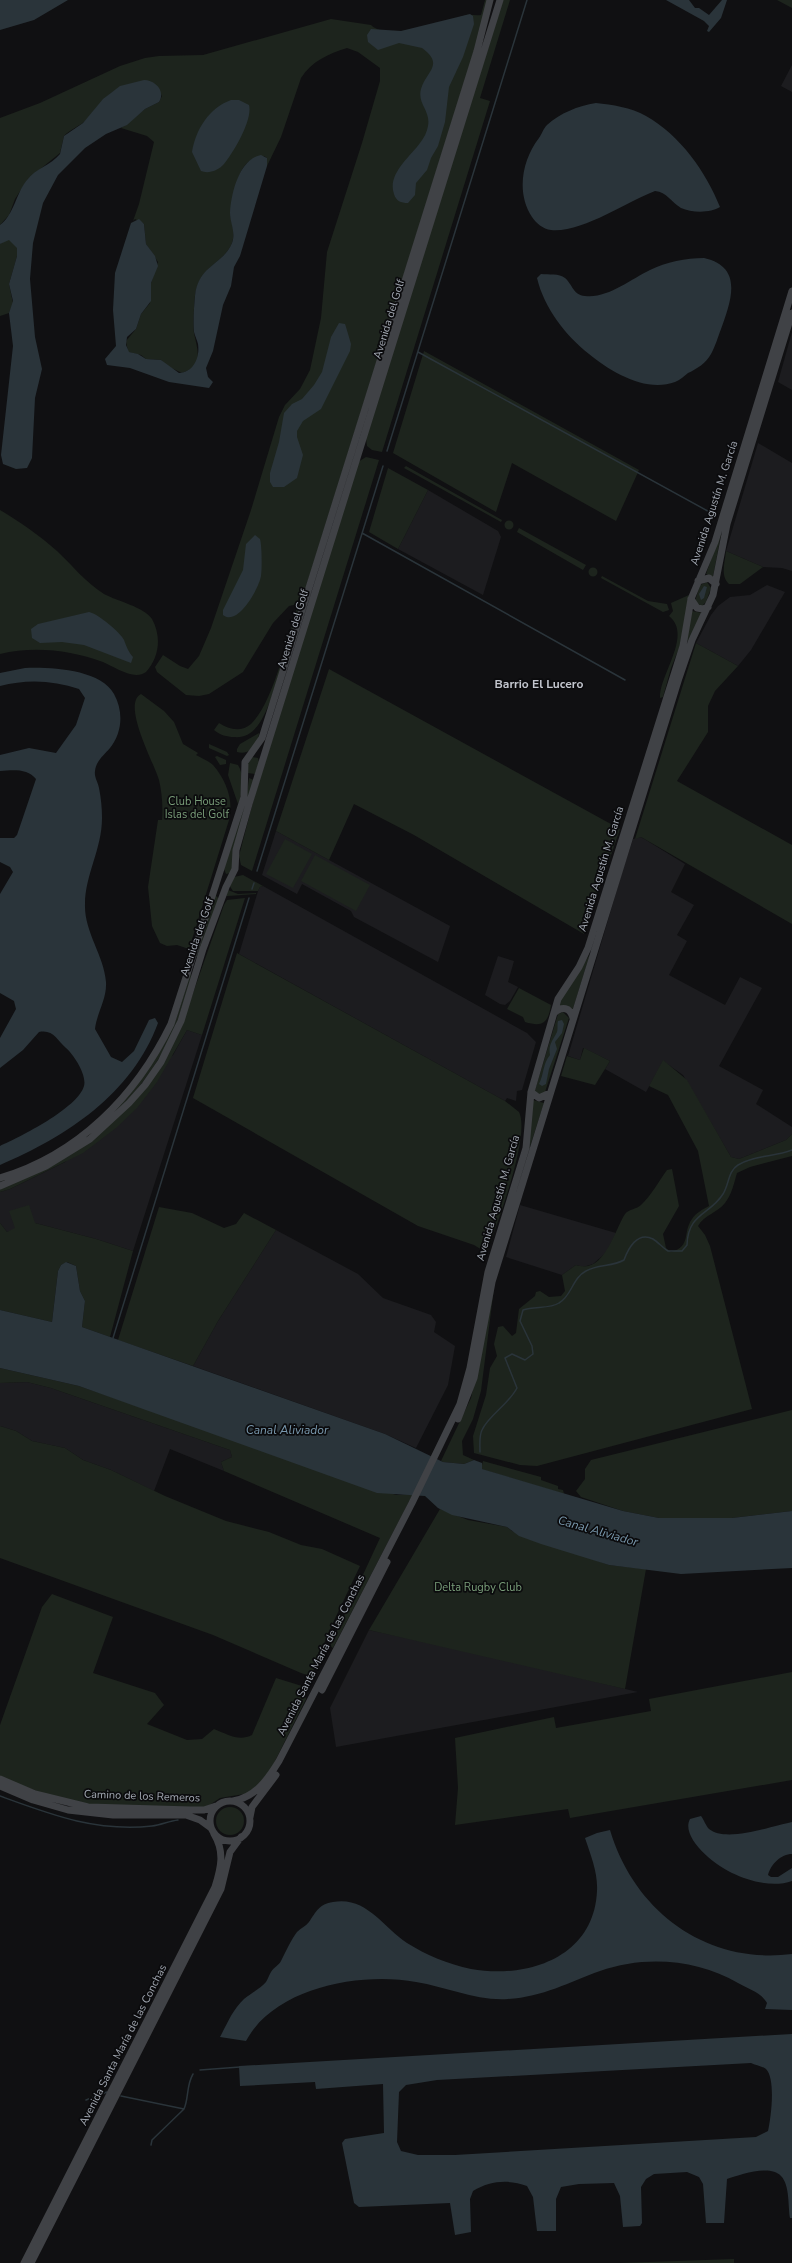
<svg xmlns="http://www.w3.org/2000/svg" width="792" height="2263" font-family="'Nunito Sans',sans-serif">
<rect width="100%" height="100%" fill="#101012"/>
<path fill="#1c1c1f" d="M792,65V92L781,86Z
M792,332V390L778,382Z
M758,443L792,463V571L782,568L763,567L726,551Z
M428,490L498,531L501,537L483,595L398,549Z
M767,585L785,592L751,650L738,666L696,643L711,615L718,606L730,597L750,595Z
M276,831L450,926L438,962L354,917L351,911L302,884L297,894L262,875Z
M641,837L685,864L671,892L694,905L677,935L687,941L669,975L725,1005L740,977L762,988L719,1066L763,1090L756,1104L792,1127V1134L786,1140L739,1159L731,1157L683,1075L663,1061L646,1092L605,1069L610,1061L583,1048L580,1060L568,1056L623,869L633,839Z
M263,886L527,1033L536,1042L522,1090L517,1091L516,1101L507,1098L505,1101L239,954L258,891L260,887Z
M498,956L514,961L508,982L518,987L510,1001L505,1005L500,1004L485,995Z
M187,1030L202,1035L133,1251L96,1239L35,1223L7,1232L0,1223V1192L10,1189L65,1162L173,1055Z
M520,1205L616,1233L607,1252L593,1264L583,1267L576,1265L562,1275L506,1257Z
M276,1230L358,1274L383,1298L431,1315L436,1322L434,1332L455,1346L448,1385L416,1448L385,1434L193,1366L218,1321Z
M27,1382L51,1388L230,1450L232,1457L221,1462L224,1471L170,1449L154,1491L111,1470L83,1460L65,1448L32,1441L16,1431L0,1426V1383Z
M369,1630L467,1651L638,1692L336,1747L330,1708Z"/>
<path fill="#1d241d" d="M485,0H488L484,19L271,699C264,717 255,739 234,737C227,737 220,735 214,730L219,723C229,730 242,732 251,724C274,702 288,635 298,604L289,606L273,623L243,672L209,694L199,696L186,695L157,672L155,667L163,655L180,666L188,669L199,656L211,628L251,510L279,417L285,405L300,389L310,370L321,318L327,252L362,143L380,81V68L358,52L347,48C328,54 312,61 301,78L281,137L267,166V158L264,156C241,159 239,176 234,195C233,202 229,211 231,219C233,227 235,234 232,243C223,265 199,265 195,296C194,305 193,324 194,333C197,349 205,366 182,373L165,365L161,360L146,359L141,355L128,352L126,341L136,329L141,314L150,303L151,283L158,262L146,244L144,224L135,219L133,221L139,204L154,142L147,136L121,128L145,109L159,102L162,96C152,78 151,81 132,84C110,88 101,103 87,119C81,126 70,129 64,136L60,153L28,179L15,199L9,215L0,225V118L40,103L120,66L145,58L159,56L203,55L331,19L371,25C388,42 446,21 466,15C471,14 476,16 481,15Z
M503,0H510L480,98L490,101L382,452L372,450L367,446L366,438Z
M777,0H792V8Z
M6,240H11L17,247V256L9,284L13,303L9,313L0,316V244Z
M424,351L639,470L616,521L512,463L496,512L393,453Z
M366,457L379,460L252,871L241,865L239,856L254,798L358,462Z
M406,466L502,520L501,522L404,468Z
M388,468L428,490L398,549L369,532Z
M0,510C20,522 39,535 57,551C73,566 85,582 104,594C117,601 144,607 152,619C162,637 159,658 146,672C134,681 115,667 103,662C70,650 34,646 0,654Z
M504.5 525a4.5 4.5 0 1 1 9 0a4.5 4.5 0 1 1-9 0Z
M519,528L586,565L583,570L517,532Z
M722,529L713,577L706,574Z
M726,551L763,567L740,584H729C720,576 725,562 726,551Z
M588.5 572a4.5 4.5 0 1 1 9 0a4.5 4.5 0 1 1-9 0Z
M602,576L648,601L667,604L669,610L663,612L601,578Z
M707,582L711,588L706,602L702,606L698,605L695,601L700,585Z
M689,595L680,646L671,668L663,697L660,698C659,675 693,635 669,616L673,611L671,603Z
M692,611L702,613L687,642L594,939Z
M696,643L738,666L715,691L708,706V732L677,781L792,845V924L641,837L635,839Z
M329,669L620,829L584,934L414,835L354,804L329,860L276,831Z
M141,694L164,711L174,722L183,744L198,753L196,755C201,758 209,761 213,765C226,780 234,800 229,820L189,949L177,945L167,946L160,943L152,926L148,887L158,820H162C163,806 162,793 159,780C155,765 121,704 141,694Z
M259,733C259,744 250,756 237,752V749L240,744Z
M209,744L227,752L229,755L227,756L209,748Z
M217,756L226,760V764L220,765L215,757Z
M252,757L258,758L259,762L255,774L248,773V762Z
M230,763L238,765C245,776 243,793 238,804L228,775Z
M249,778L254,780L231,873L226,874L224,869L247,794Z
M285,839L312,854L293,888L266,874Z
M315,855L370,885L356,911L301,881Z
M243,875L263,886L260,887L258,891H233L229,885L234,877Z
M228,890L238,894L256,893V894L228,896H226Z
M215,895L219,899L198,957H196Z
M245,898L202,1035L187,1030L157,1082L137,1108L116,1128L83,1153L10,1189L0,1192V1188L70,1155L147,1085L192,996L224,905L227,900Z
M237,953L505,1101L519,1112C531,1136 496,1226 487,1253L474,1245L418,1226L193,1098Z
M590,954L573,1009L559,1006L560,1000Z
M191,972C193,980 185,998 182,1007C162,1075 105,1132 43,1165C29,1172 14,1177 0,1182V1180L85,1138L116,1109L136,1086L159,1053L176,1019Z
M519,988L551,1005C548,1024 542,1027 525,1022L523,1017L507,1009Z
M563,1012L569,1018L545,1092L541,1096L535,1093V1090L558,1014Z
M584,1048L610,1061L595,1085L561,1076L567,1056L580,1060Z
M663,1060L687,1080L731,1157L739,1159L786,1140L792,1134V1156L750,1167L737,1173C734,1183 732,1194 725,1203C717,1213 704,1215 698,1226L705,1235L710,1246L752,1409L537,1466L520,1465L474,1453L473,1436L486,1395L490,1368L497,1356L494,1344L498,1327L503,1326L512,1336L516,1333L519,1309L535,1296L536,1292L540,1291L549,1297L561,1296L565,1291L562,1275L576,1265C604,1275 614,1231 625,1214C629,1209 637,1209 641,1205C651,1196 659,1181 667,1170L672,1169L679,1206L663,1234L666,1248L671,1252C692,1246 682,1233 692,1219C696,1213 703,1209 709,1206L698,1151L668,1095L649,1086Z
M533,1100L544,1103L526,1159Z
M29,1205L35,1223L96,1239L133,1251L110,1337L82,1327L85,1301L80,1291L76,1266L67,1262L61,1265L58,1271L52,1322L0,1310V1223L7,1232L15,1228L9,1211Z
M159,1207L192,1213L224,1228L236,1224L244,1213L276,1230L218,1321L193,1366L118,1340Z
M494,1288L481,1391L473,1419L462,1441L463,1455L474,1460L464,1464L443,1462L441,1461L471,1398Z
M0,1368L79,1386L396,1495L413,1494L333,1648L330,1646L380,1538L224,1471L221,1462L232,1457L230,1450L51,1388L27,1382L0,1383Z
M792,1410V1511L732,1518H659L623,1511L581,1497L576,1491L585,1479V1469L591,1460Z
M0,1426L16,1431L32,1441L65,1448L83,1460L111,1470L165,1496L226,1521L269,1532L301,1545L322,1549L360,1566L329,1631L313,1672L307,1675L301,1673L213,1635L0,1558Z
M483,1461L541,1477V1480L558,1486V1489L563,1490L564,1494L481,1469Z
M440,1509L468,1520L507,1527L512,1531L609,1565L646,1569L625,1689L369,1630Z
M52,1594L113,1617L93,1673L155,1693L164,1705L147,1724L187,1740L202,1739L214,1729C227,1734 239,1742 252,1735L276,1678L302,1686L306,1699L269,1773L250,1793L220,1798L205,1808L102,1806L76,1802L50,1796L0,1777V1725L42,1607Z
M792,1672V1780L570,1818L568,1809L455,1825L458,1788L455,1738L554,1717L556,1728L651,1711L649,1699Z
M216 1821a14 14 0 1 1 28 0a14 14 0 1 1-28 0Z
M734,2259V2263H620Z"/>
<path fill="#2a343a" fill-rule="evenodd" d="M0,0H68L34,20L0,30Z
M666,0H689L695,8H699L709,15L722,0H727L721,18L709,32L707,31L709,26L704,21Z
M470,14L473,16L474,24L463,57L449,87L445,122L438,146L431,158L427,170L416,183L415,195L408,203C401,203 396,201 394,194C387,174 410,157 420,143C424,138 427,132 428,126C431,111 417,104 421,89C426,71 445,65 422,48L399,43L378,50L368,42L367,35L371,29L401,31Z
M144,80C155,80 166,91 159,102L145,109L127,125L106,134L85,148L58,175L43,203L33,243L30,279L35,337L42,369L35,398L32,458L27,468L16,469L3,464L1,455L13,346L9,313L13,301L9,284L17,256V248L9,240L0,244V225C14,215 16,193 27,180C35,169 51,165 60,154L64,136L83,123L103,99L120,86Z
M231,100H239L249,105C253,120 233,153 224,164C218,171 208,174 201,171L192,152C196,129 209,108 231,100Z
M596,103C612,105 631,107 646,116C680,135 706,172 720,207C711,213 692,213 681,208C671,202 667,192 655,191C626,202 582,233 551,230C543,229 536,223 532,217C516,193 522,160 539,138C542,134 543,129 547,125C560,113 578,106 596,103Z
M261,155L267,158V166L240,256L234,267L231,286L223,305L213,351L206,368L208,377L213,382L209,388L169,382L130,368L107,365L105,359L116,346L113,310L115,273L131,223L139,219L144,224L146,244L155,256L158,266L151,283V301L141,314L136,329L127,337L126,345L129,352L138,354L146,359L161,360L179,373C194,372 200,357 198,344C197,340 195,336 194,332C193,321 194,307 195,296C198,265 223,265 232,243C236,232 230,223 230,213C231,194 239,159 261,155Z
M704,258C744,267 731,301 721,329C718,337 715,347 711,354C706,363 697,369 688,373C684,376 680,380 675,382C646,393 611,372 589,354C566,336 544,308 537,278L541,274C549,275 559,273 565,278C573,285 573,295 585,296C607,299 631,279 650,270C666,262 686,258 704,258Z
M339,323L345,324L346,327L351,344L350,351L321,409L303,421L297,431V437L303,455L297,478L284,487H273L270,482V473L279,442L284,413L292,404L302,399L314,385L322,372L331,337Z
M255,535L260,539C262,546 262,570 261,576C259,588 238,627 223,615V610L243,570L246,544Z
M704,586L707,587L704,598L701,600L699,594Z
M89,612C97,613 121,633 124,640C127,648 128,651 133,657L131,663L84,645L62,642L40,643L32,638L31,629L38,624Z
M25,668C50,667 100,669 114,694C124,712 122,733 110,748C104,755 96,761 95,771C94,777 98,782 99,788C101,798 102,808 102,818C102,849 85,875 85,904C84,932 104,955 106,982C107,999 97,1012 95,1029L111,1057L122,1062L134,1051L149,1020L155,1018L158,1023C132,1094 66,1137 0,1165V1146C20,1137 78,1108 84,1086C87,1075 74,1055 66,1048C57,1040 53,1029 39,1032L23,1050L0,1068V1038L16,1009L14,1001L0,993V894L13,872L10,867L0,862V838H14L17,835L36,779C28,768 12,770 0,771V755L29,748L56,753L76,725L85,698L79,689C53,680 26,679 0,686V673Z
M562,1020L564,1024L562,1033L555,1042L557,1049L549,1069L546,1084L542,1086L539,1084C544,1074 543,1063 550,1055C548,1045 553,1040 557,1032C558,1029 557,1024 558,1021Z
M66,1262L76,1266L80,1291L85,1301L82,1327L385,1434L443,1462L464,1464L474,1460L482,1463V1469L623,1511L659,1518H732L792,1511V1568L681,1574L609,1565L541,1544L519,1536L507,1527L452,1515L438,1508L425,1496L377,1493L79,1386L0,1368V1310L52,1322L58,1271L61,1265Z
M701,1816C704,1820 706,1826 709,1829C726,1843 772,1826 792,1822V1854C781,1854 771,1864 768,1875L771,1877H778L792,1868V1881C773,1888 749,1881 732,1873C716,1866 680,1838 690,1819Z
M610,1830C634,1911 706,1965 792,1954V2010L765,2009L767,2003C761,1992 748,1989 738,1983C698,1959 644,1955 600,1971C569,1982 543,1997 508,1999C476,2001 447,1987 416,1982C361,1972 275,1987 246,2041L220,2037C227,2024 233,2009 244,1999C251,1993 260,1989 266,1982C268,1979 269,1975 271,1972C274,1967 279,1965 281,1961C285,1953 292,1938 297,1932C301,1928 306,1926 309,1922C316,1912 319,1904 333,1902C366,1896 382,1926 407,1943C426,1955 448,1964 471,1969C527,1979 594,1958 597,1891C598,1873 591,1856 585,1838L597,1833Z
M792,2034V2218H790C788,2207 790,2185 781,2176C770,2164 740,2175 727,2179L724,2223H706L703,2184L699,2177L687,2172L654,2174L646,2179L641,2187L642,2223L640,2226L623,2227L620,2196L614,2183L579,2184L561,2187L556,2199V2231H537L533,2197L527,2186C508,2179 490,2181 473,2191L470,2199L471,2232L455,2235L450,2203L359,2207L354,2203L342,2143L345,2139L384,2133L383,2084L316,2089L315,2082L240,2086L239,2066ZM751,2063C755,2065 762,2066 766,2069C776,2079 771,2118 768,2131L756,2137L455,2155H418L401,2151L397,2142L399,2092L406,2085L437,2080Z"/>
<g fill="none" stroke-linecap="round" stroke-linejoin="round">
<path stroke="#2a343a" stroke-width="1.5" d="M418,352L715,515
M387,451L527,0
M362,533L625,680
M257,871L383,466
M252,889L254,883
M113,1338L249,898
M480,1452C480,1445 479,1436 482,1430C489,1415 508,1405 517,1388L505,1358L512,1354L525,1360L533,1354L532,1346L520,1321L523,1310C534,1306 550,1309 559,1303C572,1296 572,1278 586,1271C598,1264 612,1267 624,1260C628,1249 637,1231 653,1239C658,1242 663,1248 668,1251H682L687,1245C688,1213 710,1215 723,1194C729,1185 728,1171 738,1165C754,1155 775,1157 792,1150
M0,1796C52,1815 96,1832 152,1826C161,1825 169,1821 178,1820
M200,2070L240,2067
M121,2096L184,2109L152,2140L151,2145
M86,2100L107,2092
M184,2109C189,2098 186,2086 193,2074"/>
<path stroke="#404246" stroke-width="7" d="M698,581L709,578L716,584
M691,599L697,608L703,609L708,607
M554,1013C562,1006 570,1007 573,1018
M531,1092L539,1098L550,1093
M0,1178C78,1155 136,1096 171,1024L244,797L245,762L262,738L477,51L490,0
M0,1186L46,1166L90,1139L129,1103L145,1085L161,1062L181,1021L203,949L226,887L235,869L236,850L249,804L500,0
M458,1419L474,1378L492,1282L679,678L692,640L713,595L727,524L792,313
M322,1690L387,1562
M0,1779L35,1794L88,1807L191,1810H204L216,1806
M0,1786L33,1800L68,1810L113,1815H186L200,1820L211,1828
M210 1821a20 20 0 1 1 40 0a20 20 0 1 1-40 0Z
M233,1801C256,1797 268,1779 279,1761L412,1503L460,1404L470,1368L488,1272L526,1148L531,1092L558,999L579,967L588,948L683,646L691,599L715,542L792,291
M250,1817L252,1807L276,1775
M24,2263L215,1887C221,1868 225,1852 214,1834
M31,2263L221,1889L230,1852L241,1837"/>
</g>
<g text-anchor="middle" dominant-baseline="central" stroke-width="3.5" stroke-linejoin="round" paint-order="stroke">
<g font-size="11" fill="#a2a8b2" stroke="#0b0b0d">
<text transform="translate(389 319) rotate(-73)">Avenida del Golf</text>
<text transform="translate(714 503) rotate(-72)">Avenida Agustín M. García</text>
<text transform="translate(293 629) rotate(-73)">Avenida del Golf</text>
<text transform="translate(601 869) rotate(-73)">Avenida Agustín M. García</text>
<text transform="translate(197 937) rotate(-71)">Avenida del Golf</text>
<text transform="translate(498 1198) rotate(-74)">Avenida Agustín M. García</text>
<text transform="translate(321 1655) rotate(-63)">Avenida Santa María de las Conchas</text>
<text transform="translate(142 1796) rotate(2)">Camino de los Remeros</text>
<text transform="translate(123 2045) rotate(-63)">Avenida Santa María de las Conchas</text>
</g>
<g font-size="11" fill="#799d79" stroke="#0b0b0d">
<text x="197" y="801">Club House<tspan x="197" dy="13">Islas del Golf</tspan></text>
<text x="478" y="1587">Delta Rugby Club</text>
</g>
<g font-size="12" font-weight="bold" fill="#c3c6ce" stroke="#0b0b0d">
<text x="539" y="684">Barrio El Lucero</text>
</g>
<g font-size="12" font-style="italic" fill="#7998ad" stroke="#0b0b0d">
<text x="287" y="1430">Canal Aliviador</text>
<text transform="translate(598 1531) rotate(16)">Canal Aliviador</text>
</g>
</g>
</svg>
